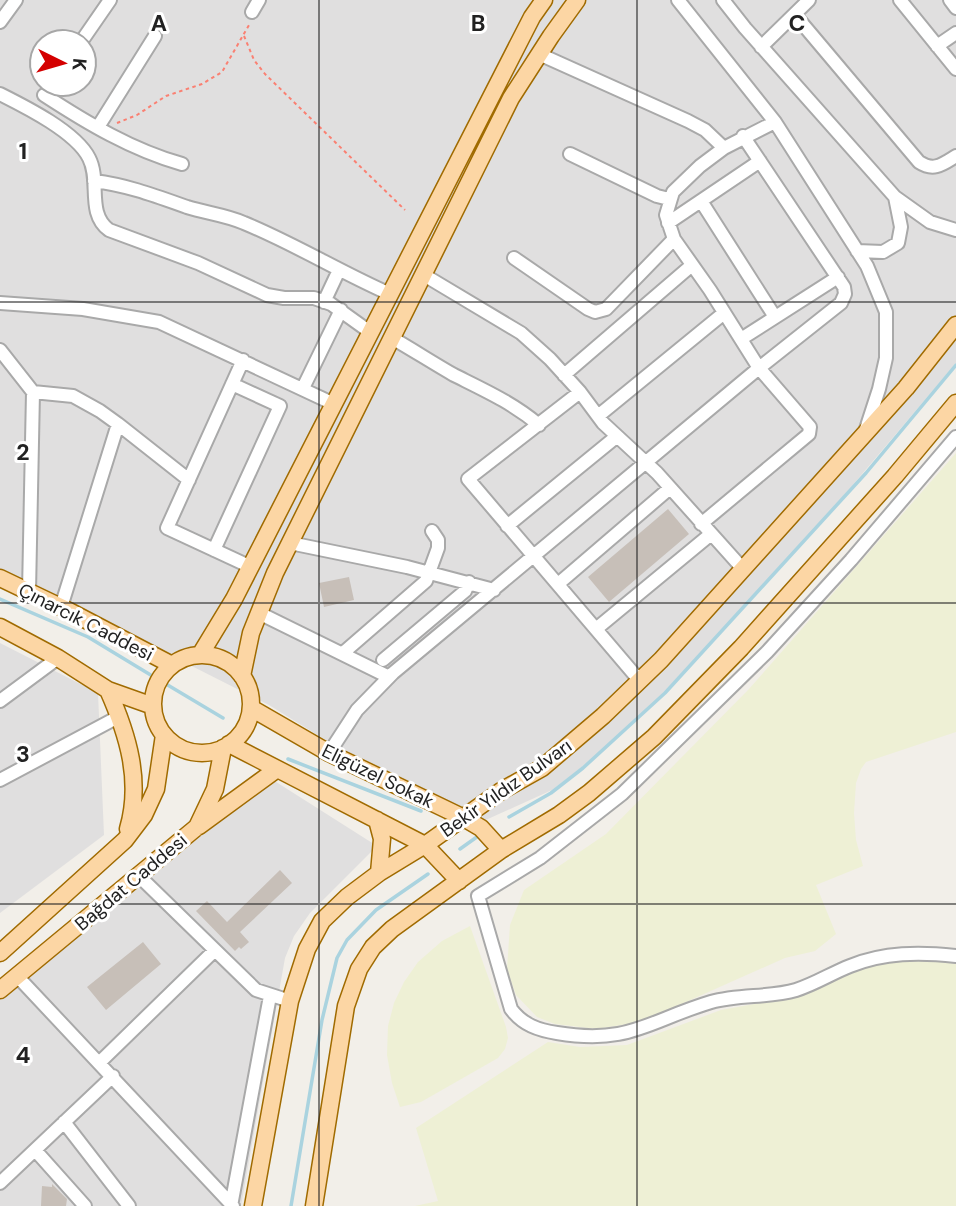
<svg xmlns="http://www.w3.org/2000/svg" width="956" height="1206" font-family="'DM Sans',sans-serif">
<rect width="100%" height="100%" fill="#f2efe9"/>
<path fill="#e0dfdf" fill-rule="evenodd" d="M0,0H956V363L813,532L647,710L600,753L552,790L468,828L269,705L0,569ZM42,42H84V84H42Z
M0,643L98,693L104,835L0,913Z
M273,780L377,846L310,913L294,936L285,958L241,1206H0V993Z"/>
<path fill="#eef0d5" d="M956,453V732L866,762L861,769L856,783L854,813L856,840L863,866L816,885L836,934L815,951L785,958L641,1022L596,1029L555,1024L537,1017L516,995L507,969L510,925L524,890L606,834L749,689Z
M470,926L506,1027L508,1038L505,1049L498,1058L421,1102L400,1107L392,1083L387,1055L388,1026L394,1003L404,982L418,962L442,941Z
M903,960H934L956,964V1206H415L438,1201L416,1128L548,1042L580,1047L627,1045L721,1010L792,997L858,968Z"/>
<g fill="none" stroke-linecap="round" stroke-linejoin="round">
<path stroke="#aad3df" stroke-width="3.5" d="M0,599L88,637L154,677
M166,684L223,718
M288,759L421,811
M509,817L551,793L583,768L665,693L866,473L956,365
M460,849L481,834
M291,1206L322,1020L337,958L347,940L376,910L428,874"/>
</g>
<path fill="#c7bfb8" d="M668,509L689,534L609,602L588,577Z
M349,577L354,600L324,607L319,583Z
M280,870L292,883L240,932L249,942L241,949L239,947L235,951L196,911L207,901L227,922Z
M143,942L161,964L106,1010L87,987Z
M52,1184L67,1199L66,1206H41L42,1186L52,1187Z"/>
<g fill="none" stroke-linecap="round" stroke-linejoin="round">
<defs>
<path id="minor" d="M678,0L775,122L867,266L886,312V358L879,389L866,429
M723,0L745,28L895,197L930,222L956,230
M900,0L956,69
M950,0L956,8
M252,12L259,0
M795,15L919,162C934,172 943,164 956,156
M0,22L16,0
M81,42L110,0
M937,46L956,33
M761,47L809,0
M539,54L688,121L705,130L724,148
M0,94C26,107 76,132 89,158C101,181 86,213 109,230L198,263L267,295L284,298H314L331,304L370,332
M44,95C87,123 132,150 182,164
M98,127L155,36
M570,154L657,196L669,199
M94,181C127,185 156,196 187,207C206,213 226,215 244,223C295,244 340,272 390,294
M701,201L775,317
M668,223L760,161
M857,251L883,252L898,243L901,227L895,197
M514,258L588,309L595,312L606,309L674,239
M424,275L521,333L550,359L580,392L603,423L657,473L743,569
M324,302L339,270
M0,303L83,309L159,322L334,404
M392,338C413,350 433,363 454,375C484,390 513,403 539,425
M741,339L838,277
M0,350L33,392
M243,360L167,528L251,567
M564,375L692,265
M303,388L341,310
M580,392L468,479L640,681
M598,416L724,313
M118,424L189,480
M956,437L851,560L767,652L622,794L540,858L478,896L511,1009C523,1025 538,1030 557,1033C629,1045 648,1021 711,1002C739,994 769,998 796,990C815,984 832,973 850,966C884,952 920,952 956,956
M701,524L809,434L810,427L759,368L710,290L674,239L666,215L673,192L700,166L724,148L775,122
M507,526L616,437
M290,543L407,567L494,590
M214,550L280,406L232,384
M558,584L670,488
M29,592L33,392L73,396L100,411L118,424L61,607
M259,613L389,677
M596,629L711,534
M343,653L426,581L438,548V540L432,531
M383,660L465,591L469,582
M0,701L58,658
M329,753L357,710L393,673L759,368L841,303L845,294L844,287L743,136
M0,780L120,716
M139,876L256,990L290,1001
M17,976L233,1206
M100,1062L215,950
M64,1122L129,1206
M35,1150L85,1206
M0,1183L113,1076
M231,1206L270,996"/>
<path id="major" d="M0,578L69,611L172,665
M0,627L58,658L108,690L153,706
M200,655L234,599L532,17L544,0
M153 704a49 49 0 1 1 98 0a49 49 0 1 1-98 0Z
M242,676L251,633L275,573L511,98L551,36L577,0
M108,690C128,735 142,781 128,829
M251,708L329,753L464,818L481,828L501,850
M229,744L425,845L459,881
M377,820L382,839L379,873
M199,826L277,769
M0,953L125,840L144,815L156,789L164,735
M0,990L197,827L215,789L223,748
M253,1206L290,1001L307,949L322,921L347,897L379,873L425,845L501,791L542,768L603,716L661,660L906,388L956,325
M314,1206L346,1006L359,969L373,947L392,929L501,850L559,815L589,793L654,737L741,648L895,476L956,403"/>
</defs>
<use href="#minor" stroke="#a9a9a9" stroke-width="16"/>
<use href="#major" stroke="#a06b00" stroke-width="19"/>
<path stroke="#fa8072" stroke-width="2" stroke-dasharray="3.5 3.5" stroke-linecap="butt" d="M244,36L254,60L265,74L405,210
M117,123L137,115L166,96L202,84L222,72L249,25"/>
<use href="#minor" stroke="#fff" stroke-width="12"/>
<use href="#major" stroke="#fcd6a4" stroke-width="16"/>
</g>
<path fill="none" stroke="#222" stroke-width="2" stroke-opacity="0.55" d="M319,0V1206M637,0V1206M0,302H956M0,603H956M0,904H956"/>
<g text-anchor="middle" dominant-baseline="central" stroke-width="6" stroke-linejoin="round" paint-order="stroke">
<g font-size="19" fill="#222" stroke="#fff">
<text transform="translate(86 622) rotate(27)">Çınarcık Caddesi</text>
<text transform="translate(378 776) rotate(26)">Eligüzel Sokak</text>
<text transform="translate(506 788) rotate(-35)">Bekir Yıldız Bulvarı</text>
<text transform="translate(131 882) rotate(-40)">Bağdat Caddesi</text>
</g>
</g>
<g font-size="23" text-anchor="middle" font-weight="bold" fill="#222" stroke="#fff" stroke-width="6" stroke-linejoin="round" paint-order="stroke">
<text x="159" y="31">A</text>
<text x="478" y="31">B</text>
<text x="797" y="31">C</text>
<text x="23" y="159">1</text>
<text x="23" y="460">2</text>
<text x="23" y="762">3</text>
<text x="23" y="1063">4</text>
</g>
<g transform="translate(63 63) rotate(95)"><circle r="33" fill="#ffffff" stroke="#a7a7a7" stroke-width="2"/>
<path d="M0-5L12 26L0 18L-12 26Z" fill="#d40000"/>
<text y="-10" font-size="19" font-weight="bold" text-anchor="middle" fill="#222222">K</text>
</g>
</svg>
